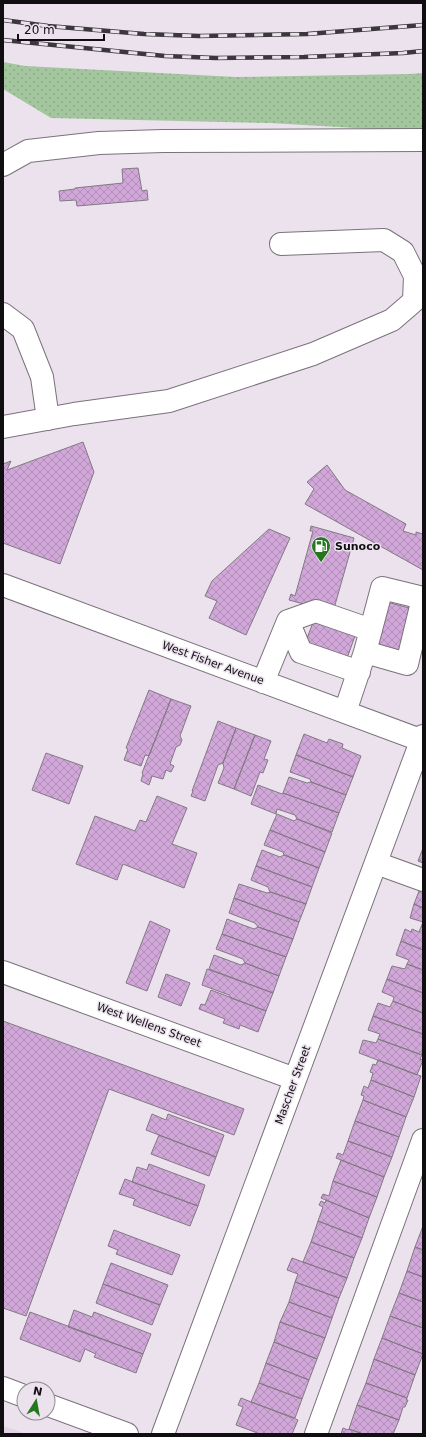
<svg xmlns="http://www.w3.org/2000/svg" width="426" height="1437" font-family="'DejaVu Sans',sans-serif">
<defs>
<pattern id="grass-dots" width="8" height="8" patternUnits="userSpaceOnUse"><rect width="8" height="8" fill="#a3c69e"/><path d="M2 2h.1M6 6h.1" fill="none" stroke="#8ba987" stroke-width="1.8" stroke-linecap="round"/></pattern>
<pattern id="building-cross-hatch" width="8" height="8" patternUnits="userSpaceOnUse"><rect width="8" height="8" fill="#d1a7d9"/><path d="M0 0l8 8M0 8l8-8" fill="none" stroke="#b28fb9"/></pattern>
</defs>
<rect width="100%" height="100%" fill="#ebe2ed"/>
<path fill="#e1d3e4" d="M3,1426L27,1434H3Z"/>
<path fill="url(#grass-dots)" d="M3,62L25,66L236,77L410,74L423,73V132L270,123L51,118L3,89Z"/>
<path fill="url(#building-cross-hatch)" stroke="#827983" d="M138,168L142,191L147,190L148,200L77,206L76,200L60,201L59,191L75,189V188L123,183L122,169Z
M83,442L94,472L60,564L3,543V464L11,461L7,470Z
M327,465L345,490L406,524L403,531L416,535V532L423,534V570L305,504L314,489L307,482Z
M311,526L354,538L333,612L289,600L291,594L295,596L313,531H310Z
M269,529L290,538L246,635L209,618L217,601L205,596L212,581Z
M387,602L413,609L400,651L374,644Z
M314,620L355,636L346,661L304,646Z
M149,690L171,699L149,756L145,755L141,766L124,760L128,749L126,748Z
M171,699L191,706L180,736L182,740L180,745L176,747L170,764L174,766L171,772L166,770L163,779L152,776L149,785L141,781L143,774L142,773Z
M218,721L236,728L223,763L218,765L205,801L191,796L193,791H192Z
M236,728L255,735L234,789L218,783L224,768L223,763Z
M304,734L327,743L329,739L343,744L342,748L361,756L353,777L296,755Z
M255,735L271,741L264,759L268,760L263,773L260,772L251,796L234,789Z
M46,753L83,766L69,804L32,790Z
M296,755L353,777L346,795L311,782L310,779L290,772Z
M289,777L307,783L311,782L346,795L339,813L283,793Z
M258,785L282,794L283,793L339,813L332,832L297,819L295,815L277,809L276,814L251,804Z
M157,796L187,808L172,844L197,853L184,888L123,864L117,880L76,864L95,816L135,831L140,820L146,822Z
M277,814L294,821L297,819L332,833L325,852L270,830Z
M270,830L325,852L319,868L284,855L283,852L264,845Z
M423,848V863L418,861Z
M262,850L280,857L284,855L319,868L312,887L256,866Z
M256,866L312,887L306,904L270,892L268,887L251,880Z
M239,884L267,893L271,892L306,904L299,922L234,898Z
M421,886H423V908L414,904Z
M234,898L299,922L293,939L258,927L255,923L229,913Z
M414,904L423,908V927H421L423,922L410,918Z
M227,919L254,929L258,927L293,939L286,957L222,934Z
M150,921L170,930L147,991L126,983Z
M421,927H423V950L401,941L405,929L411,932L412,929L419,932Z
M222,934L286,957L279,976L245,963L243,959L216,949Z
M401,941L423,950V970L407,964L409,960L396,955Z
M214,955L241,965L245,963L279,976L273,993L209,969Z
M407,964L423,970V993L387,979L392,966L405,969Z
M207,969L273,993L266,1011L231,998L229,995L202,985Z
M166,974L190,983L181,1006L158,997Z
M387,979L423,993V1013L393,1001L394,997L382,992Z
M211,990L266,1011L258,1032L240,1025L239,1029L223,1023L225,1019L199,1009L201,1004L205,1005Z
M393,1001L423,1013V1034L373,1016L378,1003L390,1007Z
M373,1016L423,1034L422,1055L378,1039L380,1034L368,1030Z
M3,1021L244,1109L234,1135L109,1089L26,1316L3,1308Z
M378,1039L422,1055L420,1059L423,1060L417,1075L359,1053L363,1040L376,1043Z
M378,1060L421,1076L414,1097L371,1080L373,1073L370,1072L373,1064L376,1065Z
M371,1080L414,1097L406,1117L363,1100L364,1096L361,1095L364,1086L368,1088Z
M363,1100L406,1117L399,1137L355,1121Z
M152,1114L166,1120L168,1114L224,1135L216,1157L146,1130Z
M355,1121L399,1137L392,1157L348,1141Z
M159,1135L216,1157L209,1176L151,1154Z
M348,1141L392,1157L384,1177L336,1158L338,1153L343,1155Z
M341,1160L384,1177L377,1197L333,1181Z
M149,1164L205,1185L198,1206L132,1182L137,1167L147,1170Z
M125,1179L198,1206L190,1226L133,1205L135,1199L119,1194Z
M333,1181L377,1197L369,1218L321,1198L323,1194L329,1196Z
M326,1200L369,1218L362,1238L318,1221L323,1207L319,1205L321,1201L325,1203Z
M318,1221L362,1238L354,1258L311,1242Z
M423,1226V1250L415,1247Z
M114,1230L180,1255L172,1275L116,1254L118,1250L108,1246Z
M311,1242L354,1258L347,1278L303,1262Z
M415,1247L423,1250V1277L407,1271Z
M292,1258L347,1278L339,1298L295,1282L298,1274L287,1270Z
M111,1263L168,1285L160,1305L103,1284Z
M407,1271L423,1277V1302L399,1293Z
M295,1282L339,1298L332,1318L289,1302Z
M103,1284L160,1305L152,1325L96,1303Z
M399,1293L423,1302V1328L390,1316Z
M289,1302L332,1318L325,1338L280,1322Z
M74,1310L92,1317L94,1312L151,1334L143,1354L68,1327Z
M30,1312L143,1354L136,1373L94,1357L96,1354L85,1349L80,1362L20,1339Z
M390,1316L423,1328V1354L382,1338Z
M280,1322L325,1338L317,1359L274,1342Z
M382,1338L423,1354L415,1375L374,1359Z
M274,1342L317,1359L309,1380L266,1363Z
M374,1359L415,1375L407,1398L366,1383Z
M266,1363L309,1380L302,1399L259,1383Z
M259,1383L302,1399L295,1418L251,1402Z
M366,1383L407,1398L406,1400H408L405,1407H403L399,1420L357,1405Z
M241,1398L298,1420L292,1434H260L236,1425L243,1407L238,1405Z
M357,1405L399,1420L393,1434H363L349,1429Z
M343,1428L348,1430L349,1429L363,1434H341Z"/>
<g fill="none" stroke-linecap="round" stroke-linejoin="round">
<defs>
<path id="minor" d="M3,165L28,151L99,143L163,141L423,140
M3,314L23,329L42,377L48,419
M3,427L74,414L169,401L313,354L392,320L414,301L415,276L403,252L384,240L281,244
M3,585L423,741
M288,621L301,652L359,672
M365,652L407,664L423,598
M263,682L288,621L316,611L371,630
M345,712L365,652L382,588L423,598
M376,863L423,880
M3,972L295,1079
M3,1388L24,1396
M48,1405L127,1434
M163,1434L423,736
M316,1434L423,1140"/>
</defs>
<use href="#minor" stroke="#7a727b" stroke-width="24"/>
<use href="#minor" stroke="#fff" stroke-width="22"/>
<defs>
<path id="rail" d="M3,20L48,26L144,34L199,36L307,34L423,25
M3,40L165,56L216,58L304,57L403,53L423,51"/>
</defs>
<use href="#rail" stroke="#3c373d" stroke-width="4.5"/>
<use href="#rail" stroke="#ebe2ed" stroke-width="3" stroke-dasharray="9" stroke-linecap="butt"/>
</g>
<defs>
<symbol id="fuel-pin" viewBox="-11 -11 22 30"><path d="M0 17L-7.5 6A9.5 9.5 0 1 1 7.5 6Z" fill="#25761f" stroke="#ebe2ed"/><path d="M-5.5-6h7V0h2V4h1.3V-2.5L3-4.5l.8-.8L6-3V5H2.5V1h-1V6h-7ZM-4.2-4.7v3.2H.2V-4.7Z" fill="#fff"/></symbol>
</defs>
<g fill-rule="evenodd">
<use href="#fuel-pin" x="310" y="535" width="22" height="30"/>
</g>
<g text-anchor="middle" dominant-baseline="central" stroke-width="3" stroke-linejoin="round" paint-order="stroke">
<g font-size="11" font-weight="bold" fill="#110e12" stroke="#ebe2ed" text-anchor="start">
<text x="335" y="546">Sunoco</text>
</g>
<g font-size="11" fill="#110e12" stroke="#ebe2ed">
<text transform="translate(213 663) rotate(20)">West Fisher Avenue</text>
<text transform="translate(149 1025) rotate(20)">West Wellens Street</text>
<text transform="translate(293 1085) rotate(-70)">Mascher Street</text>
</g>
</g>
<rect width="426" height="1437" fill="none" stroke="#110e12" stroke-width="8"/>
<g transform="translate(36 1401) rotate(11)"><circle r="19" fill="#ebe2ed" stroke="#948d95"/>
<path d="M0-3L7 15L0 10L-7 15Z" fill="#25761f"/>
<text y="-6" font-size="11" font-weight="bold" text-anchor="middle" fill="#110e12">N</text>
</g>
<path d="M18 34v6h86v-6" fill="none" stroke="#110e12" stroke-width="2"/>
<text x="24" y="34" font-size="12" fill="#110e12" stroke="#ebe2ed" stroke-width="3" paint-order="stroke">20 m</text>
</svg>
